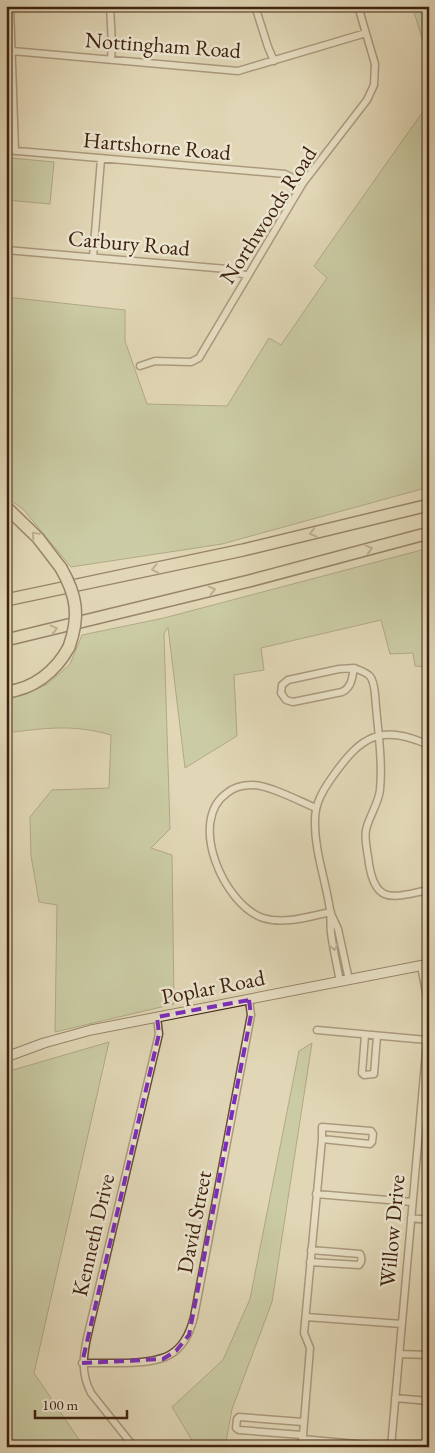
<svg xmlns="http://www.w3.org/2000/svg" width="435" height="1453" font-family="'EB Garamond',serif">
<rect width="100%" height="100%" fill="#e1d7b7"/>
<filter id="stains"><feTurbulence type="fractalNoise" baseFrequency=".004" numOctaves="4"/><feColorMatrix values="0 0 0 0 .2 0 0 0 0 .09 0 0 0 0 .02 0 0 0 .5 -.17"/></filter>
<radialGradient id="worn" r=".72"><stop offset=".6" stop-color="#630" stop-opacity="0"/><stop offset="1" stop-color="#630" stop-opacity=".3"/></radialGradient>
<path fill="#b0bf90" stroke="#78704f" d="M412,6H429V60Z
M429,103V487L222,544L71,567L23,509L6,497V297L125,310V341L147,404L227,406L269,338L281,345L327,278L314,266Z
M11,158L54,162L50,204L7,200Z
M429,548V667L415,666L413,653L390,654L381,620L261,648L264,670L234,675L237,736L185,768L168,627L164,634L170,829L151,848L172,855L174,1004L55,1032L57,905L39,902L31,856L30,817L52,790L109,788L111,735C73,724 45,728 6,733V701L48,684L70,664L82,635L164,618Z
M109,1042L34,1373L84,1447H6V1072Z
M312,1043L272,1302L232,1409L225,1447H196L172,1407L223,1360L250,1299L299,1051Z"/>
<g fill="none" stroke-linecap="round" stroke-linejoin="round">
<defs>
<path id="street" d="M10,6L15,151
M110,6L112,44L111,60
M255,6L268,47L274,61
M12,51L238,71L366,33
M6,150L285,174L303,183
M6,250L227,269L248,276
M93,257L101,159
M140,366L155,361L191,362L199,358L303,183L367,100L374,85L375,64L358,6
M354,668C371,674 373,676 375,694C377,725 383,759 380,790C378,805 369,816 366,830C364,841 368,853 369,864C376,907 395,896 429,890
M354,668C352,678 352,687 342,692L293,702L286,700L281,693L282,685L288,680L339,669Z
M316,808C299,801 269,785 252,785C243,785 234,787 227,793C187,821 224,905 263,918C285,925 310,916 331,912
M332,916L338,929L349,980
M421,966L429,1008
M340,982C337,965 333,949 331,933C330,925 331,918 330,910C326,881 314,850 315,820C315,803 323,790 333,776C362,735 381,724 429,745
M317,1030L427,1040
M365,1035L362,1073L364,1075L374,1074L377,1036
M322,1127L371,1131L373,1134L372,1142L370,1144L322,1139Z
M316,1194L412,1202
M411,1218L429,1220
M310,1262L359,1265C362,1262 362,1257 360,1254L311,1250
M306,1317L402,1324
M399,1354L429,1355
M82,1363C97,1363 111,1363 125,1363C163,1362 184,1357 194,1317L251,1015L249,1000
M395,1398L429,1401
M302,1435L239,1430L236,1428L237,1419L239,1417L303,1422
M302,1439L389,1447
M134,1447L91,1393C81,1374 83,1357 87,1338L159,1034L157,1017
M302,1447L310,1348L304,1333L322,1139
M391,1447L429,1018"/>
<path id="secondary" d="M6,1057L44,1043L91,1030L429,964"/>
<path id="highway" d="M6,507L38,538L61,568
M6,600L243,550L429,505
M6,640L249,581L429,533
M6,692C34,689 56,671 69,647"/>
</defs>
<use href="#street" stroke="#684f38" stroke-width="9"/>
<use href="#secondary" stroke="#3f220e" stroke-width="11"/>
<use href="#highway" stroke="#3f220e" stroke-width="14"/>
<use href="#street" stroke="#ece5d0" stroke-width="6"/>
<use href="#secondary" stroke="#ece5d0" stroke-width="9"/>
<use href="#highway" stroke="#e1d7b7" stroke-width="11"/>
<defs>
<path id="highway-bridge" d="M61,568C77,596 80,616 69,647"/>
</defs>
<use href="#highway-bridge" stroke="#3f220e" stroke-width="14" stroke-linecap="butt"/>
<use href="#highway-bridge" stroke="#e1d7b7" stroke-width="11"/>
</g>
<defs><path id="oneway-chevron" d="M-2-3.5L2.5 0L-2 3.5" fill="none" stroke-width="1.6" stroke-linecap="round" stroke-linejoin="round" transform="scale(1.25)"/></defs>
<g stroke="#907c62">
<use href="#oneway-chevron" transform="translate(313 533) rotate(166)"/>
<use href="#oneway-chevron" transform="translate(35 535) rotate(-131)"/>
<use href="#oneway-chevron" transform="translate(369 549) rotate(-15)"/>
<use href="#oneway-chevron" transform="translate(155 569) rotate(168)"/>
<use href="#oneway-chevron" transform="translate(212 590) rotate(-14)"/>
<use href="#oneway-chevron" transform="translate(54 629) rotate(-13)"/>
</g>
<use stroke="#96846f" href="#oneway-chevron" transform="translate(334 947) rotate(79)"/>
<path d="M0 0H435V1453H0ZM249,1000L251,1015L189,1335L176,1351L163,1359L82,1363L159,1034L157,1017Z" fill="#e1d7b7" fill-opacity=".55" fill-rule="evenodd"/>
<path fill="none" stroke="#7b2cbf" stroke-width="4" stroke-dasharray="10 6" stroke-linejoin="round" d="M249,1000L251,1015L189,1335L176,1351L163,1359L82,1363L159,1034L157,1017Z"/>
<g text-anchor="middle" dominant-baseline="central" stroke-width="5" stroke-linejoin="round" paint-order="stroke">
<g font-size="22" fill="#3f220e" stroke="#ece5d0">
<text transform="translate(163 45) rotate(4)">Nottingham Road</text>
<text transform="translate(157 146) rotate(5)">Hartshorne Road</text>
<text transform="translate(268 215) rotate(-57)">Northwoods Road</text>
<text transform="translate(129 243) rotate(5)">Carbury Road</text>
<text transform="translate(213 987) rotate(-11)">Poplar Road</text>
<text transform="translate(194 1222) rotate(-79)">David Street</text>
<text transform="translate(392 1231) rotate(-85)">Willow Drive</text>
<text transform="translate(93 1235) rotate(-77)">Kenneth Drive</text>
</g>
</g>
<rect width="435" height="1453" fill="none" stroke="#e1d7b7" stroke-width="25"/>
<rect x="8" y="8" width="420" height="1438" fill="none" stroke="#3f220e" stroke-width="2.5"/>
<rect x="12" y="12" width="410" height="1428" fill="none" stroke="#3f220e"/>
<path d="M35 1410v8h92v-8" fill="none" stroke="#3f220e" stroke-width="2.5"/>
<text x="42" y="1410" font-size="15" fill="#3f220e" stroke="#ece5d0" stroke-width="4" paint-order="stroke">100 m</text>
<rect width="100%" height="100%" filter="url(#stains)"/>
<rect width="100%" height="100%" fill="url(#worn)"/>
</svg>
